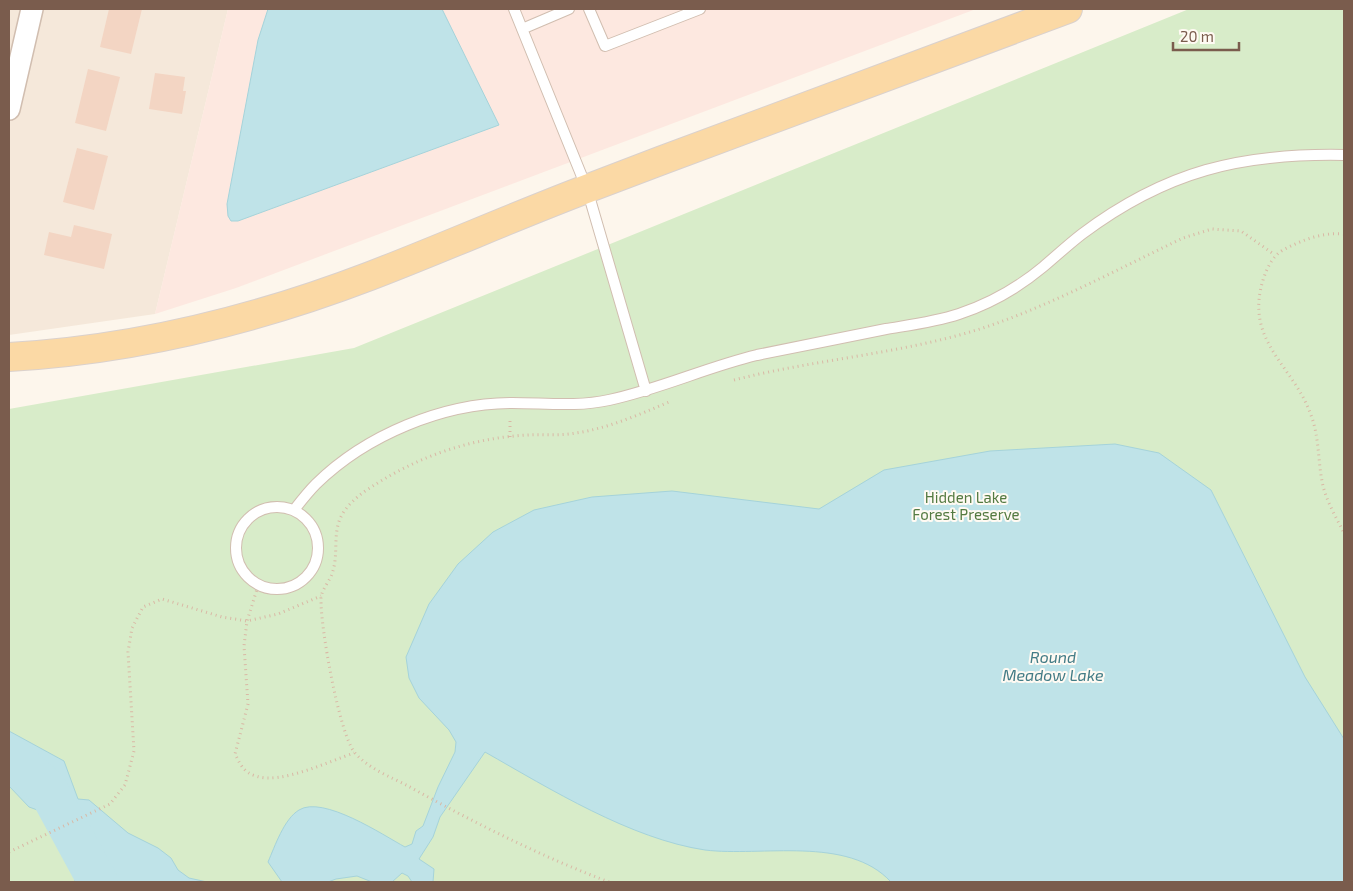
<svg xmlns="http://www.w3.org/2000/svg" width="1353" height="891" font-family="'Exo 2',sans-serif">
<rect width="100%" height="100%" fill="#fdf6ec"/>
<path fill="#f5e8da" d="M9,9H228L155,314L9,335Z"/>
<path fill="#fde8e0" d="M228,9H976L236,288L155,314Z"/>
<path fill="#d8ecc9" d="M1189,9H1344V882H9V409L354,348Z"/>
<path fill="#bfe3e8" stroke="#a5d3da" d="M268,9H442L499,125L238,221H231L228,216L227,204L258,40Z
M1115,444L1159,453L1211,490L1305,677L1344,739V882H891C848,835 761,857 705,850C631,839 550,789 485,752L440,817L433,837L419,859L434,869L433,882H412L408,876L402,873L392,882H372L357,876L336,879L328,882H282L268,862C275,846 284,819 299,810C323,795 383,835 405,847L412,844L416,831L423,826L438,787L455,752L456,742L449,730L419,698L409,678L406,657L429,604L458,564L493,532L534,510L592,497L672,491L819,509L884,470L990,451Z
M9,731L64,761L78,799L89,800L128,833L158,848L171,858L178,870L189,878L207,882H75L73,834L57,817L29,807L9,786Z"/>
<g fill="none" stroke-linecap="round" stroke-linejoin="round">
<path stroke="#bfe3e8" stroke-width="40" d="M9,755L47,788L98,882"/>
</g>
<path fill="#f3d5c3" d="M109,9H142L131,54L100,47Z
M88,69L120,77L106,131L75,123Z
M155,73L185,77L183,91H186L182,114L149,109Z
M77,148L108,156L94,210L63,202Z
M74,225L112,234L104,269L44,255L49,232L71,237Z"/>
<g fill="none" stroke-linecap="round" stroke-linejoin="round">
<defs>
<path id="lane" d="M514,9L587,189L646,391
M589,9L605,46L700,9
M522,29L569,9
M236 548a41 41 0 1 1 82 0a41 41 0 1 1-82 0Z
M294,510C301,501 308,492 316,484C366,435 443,403 512,403C545,403 577,407 609,400C660,389 707,367 757,355C800,346 843,338 886,329C910,325 935,322 959,314C989,304 1019,287 1043,267C1056,256 1069,244 1082,234C1166,171 1241,153 1344,155"/>
<path id="street" d="M9,109L32,9"/>
<path id="primary" d="M9,357C132,350 255,320 370,276C443,248 515,216 589,188C748,127 908,69 1068,9"/>
</defs>
<use href="#lane" stroke="#d1beb0" stroke-width="12"/>
<use href="#street" stroke="#d1beb0" stroke-width="24"/>
<use href="#primary" stroke="#dad1cd" stroke-width="30"/>
<path stroke="#d9b8a5" stroke-width="3" stroke-dasharray="1 4" stroke-linecap="butt" d="M1344,234C1322,232 1302,240 1283,250C1273,256 1268,266 1264,277C1242,342 1295,365 1312,418C1319,438 1318,460 1322,481C1325,499 1336,517 1344,533
M734,380C816,359 902,354 983,328C1052,305 1118,269 1183,238L1212,229L1241,231L1275,255
M510,437V418
M258,586L247,621L244,646L248,704L235,754C240,764 244,773 256,776C280,785 330,761 354,753
M9,852L110,804L125,785L134,751L128,652L132,628L143,607L162,599L222,617L247,621L278,614L321,596
M609,882C540,856 473,822 408,786C391,777 369,769 355,753C339,734 320,625 321,598C322,589 329,582 332,574C338,557 334,540 338,525C342,507 361,493 376,484C422,455 473,438 527,435C543,434 560,436 576,433C609,428 638,415 669,402"/>
<use href="#lane" stroke="#fff" stroke-width="10"/>
<use href="#street" stroke="#fff" stroke-width="21"/>
<use href="#primary" stroke="#fbd9a5" stroke-width="28"/>
</g>
<g text-anchor="middle" dominant-baseline="central" stroke-width="4" stroke-linejoin="round" paint-order="stroke">
<g font-size="15" fill="#537a41" stroke="#fffaf3">
<text x="966" y="497">Hidden Lake<tspan x="966" dy="17">Forest Preserve</tspan></text>
</g>
<g font-size="16" font-style="italic" fill="#437c86" stroke="#fffaf3">
<text x="1053" y="656">Round<tspan x="1053" dy="18">Meadow Lake</tspan></text>
</g>
</g>
<rect width="1353" height="891" fill="none" stroke="#7a5c4d" stroke-width="20"/>
<path d="M1173 42v8h66v-8" fill="none" stroke="#7a5c4d" stroke-width="2.5"/>
<text x="1180" y="42" font-size="15" fill="#7a5c4d" stroke="#fffaf3" stroke-width="4" paint-order="stroke">20 m</text>
</svg>
